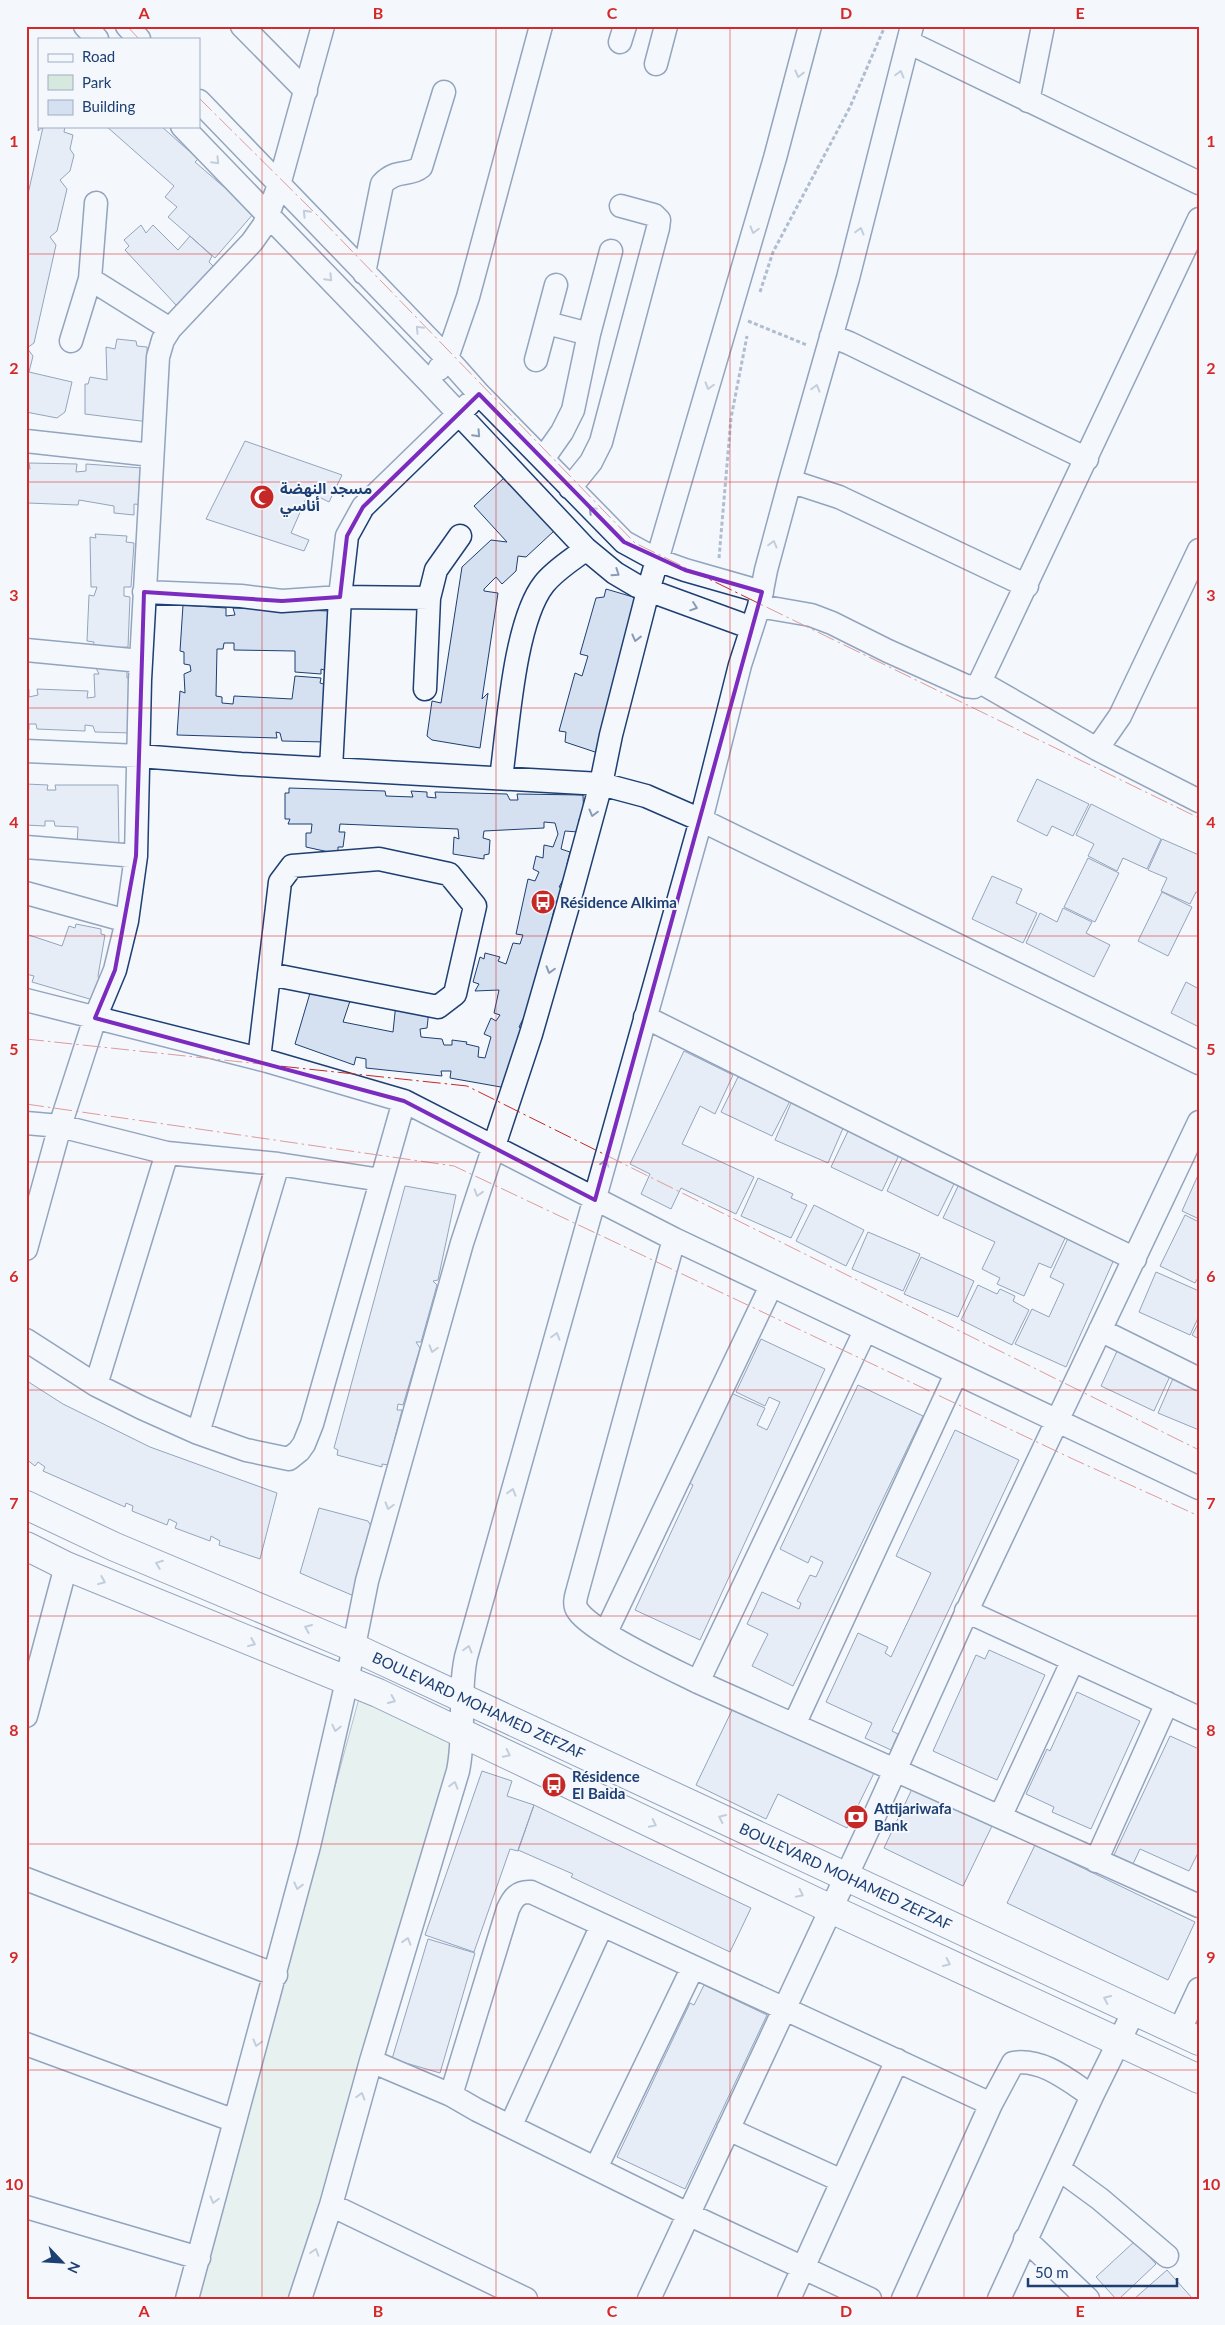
<svg xmlns="http://www.w3.org/2000/svg" width="1225" height="2325" font-family="Lato,'Noto Sans Arabic',sans-serif">
<rect width="100%" height="100%" fill="#f4f7fb"/>
<path fill="#d7e8df" stroke="#687fa3" d="M361,1691L468,1741L306,2299H196Z"/>
<path fill="#d5e0f0" stroke="#1d3f73" d="M39,126H65L64,132L73,135L70,149L74,155L70,171L60,180L67,189L57,231L50,237L56,245L34,343L27,348L33,356L29,372L72,382L65,412L57,418L26,412V203L43,127L38,131Z
M106,126H161L198,159L195,162L254,213L215,258L168,217L177,207L165,197L174,186Z
M141,225L146,233L153,225L178,250L190,236L212,256L209,262L216,269L176,305L125,250L129,246L124,240Z
M117,339L136,341L137,346L147,347L149,422L85,414V384H88L90,377L107,380L106,347L115,349Z
M245,441L342,475L329,502L309,492L291,533L309,540L304,551L206,519Z
M29,463L77,464L76,472L86,471V464L142,468L143,505L134,504V515L114,513V506L79,500L78,505L28,503L26,468L30,469Z
M505,477L554,531L526,557L518,556L516,571L502,584L496,577L484,589V591L498,593L482,699L488,693L480,748L432,740L427,736L432,701L441,703L462,567L491,540L507,542L474,506Z
M95,534L127,536L126,542L134,543L131,587H124V596L130,597L128,647L93,649L94,642L87,641L89,595L94,596L97,587H91L90,537L96,538Z
M606,589L640,599L598,753L565,742L566,732L559,731L575,673L582,676L588,656L580,654L596,598L604,597Z
M183,605L226,608V616L235,615L233,608L330,611L327,671L321,669V674L295,672V651L234,650V643H224L223,649H217L216,696L222,697V703L233,704L234,696L292,699L295,676L321,678L320,683L327,685L326,742L282,741L280,733L276,732L277,738L177,735L180,691L185,693L184,674L191,671L190,665L184,664V652L180,651Z
M96,668L127,670V678H133V733L95,732L93,726L85,725V731L37,729L36,724H29V730H26V689H29V697L38,695L37,689L88,691L87,698L95,697L94,674H99Z
M1037,779L1089,804L1073,836L1052,826L1047,836L1017,821Z
M26,784L48,785L47,790H56L55,785H118L119,848L77,845L78,827L55,826L54,821H45V826L26,825Z
M289,788L385,791L386,796L413,797L411,791L427,792V797L436,798L435,792L507,794L510,800H518L517,794L583,795L584,819H579L578,832L565,831L561,849L570,852L567,864L572,866L568,880H563L559,887L565,889L562,903L556,901L550,927L554,929L544,948L548,951L528,1022L523,1019L519,1027L523,1030L512,1089L450,1078L451,1071H441L442,1076L366,1068V1059L356,1057L354,1065L295,1044L310,993L350,1001L343,1022L393,1032L396,1003L429,1010L427,1028L420,1029L421,1037L442,1039L444,1045H452V1040L467,1042L466,1044L479,1047L478,1057L485,1058L491,1037L484,1034L491,1018L496,1021L500,1015L494,1013L499,990L475,991L479,984L473,982L480,957L484,959L485,953L500,957L498,961L506,964L513,943L520,944L523,935L516,934L528,879L535,881L539,872L533,869L536,856L543,858L544,845L553,847L558,834L555,823L544,822V828L484,831L483,838L490,840L489,854L484,855V859L453,854L454,837L459,839L458,829L340,824L339,832H345L343,847H338V854L306,847V833H311L312,824H288L290,819H285V793H289Z
M1091,804L1161,839L1147,869L1123,858L1117,871L1088,856L1094,844L1076,835Z
M1162,839L1199,855V893L1196,892L1190,904L1161,891L1167,878L1148,870Z
M1088,858L1119,873L1095,922L1064,907Z
M992,876L1022,889L1016,903L1037,913L1023,943L972,919Z
M1162,892L1192,907L1168,956L1138,941Z
M1063,908L1092,922L1086,933L1110,945L1094,977L1026,943L1040,913L1057,922Z
M76,924L101,929V934L105,935L98,976L100,982L93,1000L32,982L34,976L26,974V934L62,946L69,926L75,928Z
M1186,982L1199,989V1027L1171,1013Z
M684,1051L733,1075L715,1114L700,1106L682,1144L754,1177L736,1214L681,1188L671,1209L641,1194L650,1174L630,1164Z
M738,1077L790,1101L772,1136L721,1112Z
M791,1103L844,1126L828,1163L775,1140Z
M849,1129L900,1153L882,1191L831,1167Z
M904,1155L956,1180L938,1216L887,1191Z
M1199,1173V1219L1182,1211Z
M758,1178L793,1194L791,1198L807,1205L791,1238L741,1216Z
M960,1182L1068,1232L1051,1268L1039,1263L1024,1296L997,1284L1000,1278L982,1269L995,1242L943,1218Z
M405,1186L456,1195L438,1280L433,1281L437,1285L421,1342H416L420,1348L403,1405L398,1404L397,1410H402L388,1465L382,1464V1467L337,1455L338,1450L334,1448Z
M814,1205L864,1230L846,1266L796,1241Z
M1185,1215L1199,1222V1276L1195,1283L1160,1266Z
M868,1232L920,1254L903,1291L852,1269Z
M1070,1234L1116,1255L1066,1367L1015,1344L1032,1309L1049,1317L1064,1284L1050,1277Z
M921,1257L974,1281L958,1317L904,1294Z
M1156,1272L1199,1291V1316L1190,1335L1139,1312Z
M978,1285L997,1294L1000,1289L1015,1296L1013,1301L1029,1310L1012,1345L961,1320Z
M1199,1322V1339L1192,1335Z
M761,1339L825,1369L700,1640L635,1610L693,1485L689,1483L731,1393L765,1408L757,1425L767,1430L780,1402L769,1397L765,1406L736,1392Z
M1118,1349L1171,1374L1154,1411L1101,1386Z
M1174,1376L1199,1387V1430L1158,1413Z
M27,1381L63,1404L150,1447L277,1493L260,1559L219,1545L220,1541L211,1536L210,1541L175,1528L177,1523L169,1519L167,1525L132,1511L133,1506L126,1503L125,1507L43,1471L45,1467L38,1462L35,1466L26,1459Z
M858,1385L923,1416L793,1686L752,1666L768,1634L747,1624L762,1592L799,1609L801,1603L797,1601L810,1575L816,1577L823,1562L811,1556L808,1563L780,1549Z
M955,1430L1019,1460L892,1731L898,1734L891,1750L865,1738L872,1723L826,1702L858,1633L888,1647L885,1653L891,1657L931,1573L896,1556Z
M319,1508L368,1521L372,1528L354,1596L300,1573Z
M989,1650L1045,1675L997,1780L933,1751L976,1655L985,1659Z
M1077,1692L1140,1721L1091,1829L1052,1812L1054,1807L1026,1794L1047,1749L1050,1751Z
M735,1704L875,1771L847,1828L778,1794L766,1819L696,1785Z
M1170,1736L1199,1749V1851L1189,1871L1140,1849L1133,1864L1114,1855Z
M482,1771L512,1781L507,1796L534,1805L518,1851L510,1849L474,1952L425,1935Z
M912,1789L992,1826L963,1886L884,1848Z
M534,1805L751,1908L730,1952L571,1877L573,1874L518,1850Z
M1035,1845L1195,1922L1168,1980L1007,1903Z
M428,1939L475,1953L440,2073L392,2059Z
M704,1985L767,2015L685,2189L617,2157L690,2003L694,2005Z
M1135,2241L1156,2264L1119,2299H1116L1096,2277Z
M1167,2270L1193,2299H1134Z"/>
<g fill="none" stroke-linecap="round" stroke-linejoin="round">
<defs>
<path id="minor" d="M85,26L97,39
M127,26L139,39
M242,26L306,91
M620,42L625,26
M908,42L1199,183
M656,64L666,26
M199,101L447,358L479,394L624,542L657,560L685,570L762,592
M1028,101L1043,26
M182,126L429,382L586,549L615,573L637,586L752,628
M96,203L90,279L170,329
M364,273L382,184C397,168 409,177 421,167L444,92
M547,323L589,334
M831,336L849,343L1087,459
M71,341L90,279
M536,360L556,285
M439,369L447,358L468,297L541,26
M26,441L152,455
M543,459L562,432L573,410L589,334L611,251
M790,481L839,497L1027,586
M570,488L591,462L601,442L658,228L659,220L654,215L621,206
M144,592L241,596L282,601L340,597L429,598
M759,606L811,615L832,623L888,651L966,686L974,687L980,682L1199,219
M26,650L141,661
M980,682L1097,749L1199,801
M425,689L429,598L436,570L460,536
M1097,749L1120,716L1199,550
M26,751L139,756L241,764L601,784L646,796L701,820L1199,1063
M331,769L340,597L347,536L363,507L469,404
M501,778C508,728 514,622 544,584C555,570 572,560 586,549
M26,847L136,856
M26,893L127,921
M26,1000L267,1061L404,1101L674,1239L1199,1488
M645,1017L938,1163L1135,1259
M259,1059L280,882L292,866L379,859L449,874L475,906L455,994L438,1007L269,974
M26,1123L60,1126L167,1153L278,1164L381,1180
M674,1239L578,1589C576,1596 573,1605 578,1611C592,1632 672,1669 698,1682L1199,1906
M26,1249L60,1126L95,1018L115,970L127,921L136,856L140,680L158,357L163,340L170,329L252,242L264,225L279,185L323,26
M1100,1330L1199,1379
M26,1340L96,1385L142,1408L198,1433L246,1450L289,1459L299,1451L304,1444L312,1424L404,1101
M96,1385L167,1153
M198,1433L278,1164
M966,1611L1199,1718
M606,1632L771,1286
M698,1682L865,1331
M26,1716L66,1566
M794,1725L956,1374
M1000,1817L1073,1660
M1096,1861L1167,1703
M26,1879L276,1975
M1179,2032L1199,1989
M26,2044L235,2121
M371,2061L451,2095L477,2110L690,2215L870,2299
M451,2095L508,1909C513,1898 518,1891 531,1892L991,2104
M511,2125L602,1925
M728,2129L842,2181
M596,2168L693,1967
M1059,2169L1100,2199L1167,2256
M331,2205L526,2299
M26,2207L199,2258
M1025,2239L1088,2299
M187,2299L309,1846L347,1681L367,1581L462,1243L531,1034L567,909L601,784L611,735L648,591L775,158L810,26
M300,2299L331,2205L371,2061L458,1771C466,1732 458,1695 466,1657L701,820L740,665L759,606L766,570L790,481L848,278L912,26
M649,2299L873,1819L972,1600L1199,1122
M789,2299L897,2060
M903,2299L991,2104L1013,2063C1042,2058 1068,2080 1092,2096
M999,2299L1092,2096L1134,2011"/>
<path id="major" d="M26,1505L115,1547L353,1647L1199,2041
M26,1546L66,1566L378,1693L831,1909L1199,2079"/>
</defs>
<use href="#minor" stroke="#1d3f73" stroke-width="25"/>
<use href="#major" stroke="#1d3f73" stroke-width="30"/>
<path stroke="#5e769c" stroke-width="3" stroke-dasharray="4 2.5" stroke-linecap="butt" d="M760,292L773,252L850,107L885,26
M748,321L807,345
M719,558L731,418L747,336"/>
<use href="#minor" stroke="#f4f7fb" stroke-width="22"/>
<use href="#major" stroke="#f4f7fb" stroke-width="28"/>
<path stroke="#c62828" stroke-width="1" stroke-dasharray="18 4 2.5 4" stroke-linecap="butt" d="M127,26L139,39
M199,98L319,217L635,543L1199,818
M26,1039L467,1086L1199,1450
M26,1104L454,1166L1075,1460L1199,1516"/>
</g>
<defs><path id="oneway-chevron" d="M-2-3.5L2.5 0L-2 3.5" fill="none" stroke-width="1.6" stroke-linecap="round" stroke-linejoin="round" transform="scale(1.25)"/></defs>
<g stroke="#889bb7">
<use href="#oneway-chevron" transform="translate(799 74) rotate(104)"/>
<use href="#oneway-chevron" transform="translate(900 74) rotate(-75)"/>
<use href="#oneway-chevron" transform="translate(216 161) rotate(46)"/>
<use href="#oneway-chevron" transform="translate(306 213) rotate(-134)"/>
<use href="#oneway-chevron" transform="translate(754 230) rotate(106)"/>
<use href="#oneway-chevron" transform="translate(860 231) rotate(-75)"/>
<use href="#oneway-chevron" transform="translate(329 278) rotate(46)"/>
<use href="#oneway-chevron" transform="translate(419 329) rotate(-134)"/>
<use href="#oneway-chevron" transform="translate(709 386) rotate(106)"/>
<use href="#oneway-chevron" transform="translate(816 388) rotate(-74)"/>
<use href="#oneway-chevron" transform="translate(477 434) rotate(47)"/>
<use href="#oneway-chevron" transform="translate(592 510) rotate(-135)"/>
<use href="#oneway-chevron" transform="translate(773 544) rotate(-75)"/>
<use href="#oneway-chevron" transform="translate(616 573) rotate(34)"/>
<use href="#oneway-chevron" transform="translate(694 607) rotate(19)"/>
<use href="#oneway-chevron" transform="translate(636 638) rotate(104)"/>
<use href="#oneway-chevron" transform="translate(593 813) rotate(105)"/>
<use href="#oneway-chevron" transform="translate(550 970) rotate(106)"/>
<use href="#oneway-chevron" transform="translate(605 1163) rotate(-74)"/>
<use href="#oneway-chevron" transform="translate(478 1193) rotate(107)"/>
<use href="#oneway-chevron" transform="translate(556 1336) rotate(-74)"/>
<use href="#oneway-chevron" transform="translate(433 1349) rotate(106)"/>
<use href="#oneway-chevron" transform="translate(512 1492) rotate(-74)"/>
<use href="#oneway-chevron" transform="translate(389 1506) rotate(106)"/>
<use href="#oneway-chevron" transform="translate(159 1564) rotate(-159)"/>
<use href="#oneway-chevron" transform="translate(102 1581) rotate(22)"/>
<use href="#oneway-chevron" transform="translate(308 1628) rotate(-157)"/>
<use href="#oneway-chevron" transform="translate(252 1643) rotate(22)"/>
<use href="#oneway-chevron" transform="translate(468 1649) rotate(-75)"/>
<use href="#oneway-chevron" transform="translate(392 1700) rotate(25)"/>
<use href="#oneway-chevron" transform="translate(336 1728) rotate(103)"/>
<use href="#oneway-chevron" transform="translate(507 1754) rotate(26)"/>
<use href="#oneway-chevron" transform="translate(454 1785) rotate(-74)"/>
<use href="#oneway-chevron" transform="translate(722 1818) rotate(-155)"/>
<use href="#oneway-chevron" transform="translate(653 1824) rotate(26)"/>
<use href="#oneway-chevron" transform="translate(298 1886) rotate(104)"/>
<use href="#oneway-chevron" transform="translate(800 1894) rotate(26)"/>
<use href="#oneway-chevron" transform="translate(407 1941) rotate(-73)"/>
<use href="#oneway-chevron" transform="translate(947 1963) rotate(25)"/>
<use href="#oneway-chevron" transform="translate(1107 1999) rotate(-155)"/>
<use href="#oneway-chevron" transform="translate(257 2043) rotate(105)"/>
<use href="#oneway-chevron" transform="translate(361 2096) rotate(-74)"/>
<use href="#oneway-chevron" transform="translate(214 2200) rotate(105)"/>
<use href="#oneway-chevron" transform="translate(315 2252) rotate(-72)"/>
</g>
<path d="M0 0H1225V2325H0ZM479,394L624,542L685,570L762,592L595,1200L404,1101L95,1018L115,970L136,856L144,592L282,601L340,597L347,536L363,507Z" fill="#f4f7fb" fill-opacity=".55" fill-rule="evenodd"/>
<path fill="none" stroke="#7b2cbf" stroke-width="4" stroke-linejoin="round" d="M479,394L624,542L685,570L762,592L595,1200L404,1101L95,1018L115,970L136,856L144,592L282,601L340,597L347,536L363,507Z"/>
<path fill="none" stroke="#d62828" stroke-width="1" stroke-opacity="0.55" d="M262,26V2299M496,26V2299M730,26V2299M964,26V2299M26,254H1199M26,482H1199M26,708H1199M26,936H1199M26,1162H1199M26,1390H1199M26,1616H1199M26,1844H1199M26,2070H1199"/>
<defs>
<symbol id="mosque-disc" viewBox="-11 -11 22 22"><circle r="9.5" fill="#c62828" stroke="#f4f7fb"/><path d="M3.5-4.9A6 6 0 1 0 3.5 4.9A5 5 0 1 1 3.5-4.9Z" fill="#fff"/></symbol>
<symbol id="bus-disc" viewBox="-11 -11 22 22"><circle r="9.5" fill="#c62828" stroke="#f4f7fb"/><path d="M-5-6H5V4H4V6H2V4H-2V6H-4V4H-5ZM-3.5-4V0h7V-4ZM-3.5 1.2v1.5H-2V1.2ZM2 1.2v1.5H3.5V1.2Z" fill="#fff"/></symbol>
<symbol id="bank-disc" viewBox="-11 -11 22 22"><circle r="9.5" fill="#c62828" stroke="#f4f7fb"/><path d="M-6-4H6V4H-6ZM0-2.3a2.3 2.3 0 1 0 0 4.6a2.3 2.3 0 1 0 0-4.6Z" fill="#fff"/></symbol>
</defs>
<g fill-rule="evenodd">
<use href="#mosque-disc" x="248" y="483" width="28" height="28"/>
<use href="#bus-disc" x="529" y="888" width="28" height="28"/>
<use href="#bus-disc" x="540" y="1771" width="28" height="28"/>
<use href="#bank-disc" x="842" y="1803" width="28" height="28"/>
</g>
<g text-anchor="middle" dominant-baseline="central" stroke-width="4" stroke-linejoin="round" paint-order="stroke">
<g font-size="15" font-weight="bold" fill="#1d3f73" stroke="#f4f7fb" text-anchor="start">
<text x="280" y="488">مسجد النهضة<tspan x="280" dy="17">أناسي</tspan></text>
<text x="560" y="902">Résidence Alkima</text>
<text x="572" y="1776">Résidence<tspan x="572" dy="17">El Baida</tspan></text>
<text x="874" y="1808">Attijariwafa<tspan x="874" dy="17">Bank</tspan></text>
</g>
<g font-size="15" fill="#1d3f73" stroke="#f4f7fb">
<text transform="translate(479 1705) rotate(25)">BOULEVARD MOHAMED ZEFZAF</text>
<text transform="translate(846 1876) rotate(25)">BOULEVARD MOHAMED ZEFZAF</text>
</g>
</g>
<rect width="1225" height="2325" fill="none" stroke="#f4f7fb" stroke-width="55"/>
<rect x="38" y="38" width="162" height="90" fill="#f4f7fb" stroke="#9eadc5"/>
<rect x="48" y="54" width="25" height="8" fill="#f4f7fb" stroke="#9eadc5"/>
<text x="82" y="62" font-size="15" fill="#1d3f73">Road</text>
<rect x="48" y="75" width="25" height="15" fill="#d7e8df" stroke="#9eadc5"/>
<text x="82" y="88" font-size="15" fill="#1d3f73">Park</text>
<rect x="48" y="100" width="25" height="15" fill="#d5e0f0" stroke="#9eadc5"/>
<text x="82" y="112" font-size="15" fill="#1d3f73">Building</text>
<g transform="translate(62 2262) rotate(115)" stroke="#f4f7fb" stroke-width="4" paint-order="stroke">
<path d="M0-4L9 19L0 12L-9 19Z" fill="#1d3f73"/>
<text y="-8" font-size="14" font-weight="bold" text-anchor="middle" fill="#1d3f73">N</text>
</g>
<path d="M1028 2278v8h149v-8" fill="none" stroke="#1d3f73" stroke-width="2.5"/>
<text x="1035" y="2278" font-size="15" fill="#1d3f73" stroke="#f4f7fb" stroke-width="4" paint-order="stroke">50 m</text>
<rect x="28" y="28" width="1170" height="2270" fill="none" stroke="#d62828" stroke-width="2"/>
<g font-size="16" text-anchor="middle" font-weight="bold" fill="#d62828">
<text x="144" y="19">A</text>
<text x="378" y="19">B</text>
<text x="612" y="19">C</text>
<text x="846" y="19">D</text>
<text x="1080" y="19">E</text>
<text x="14" y="147">1</text>
<text x="1211" y="147">1</text>
<text x="14" y="374">2</text>
<text x="1211" y="374">2</text>
<text x="14" y="601">3</text>
<text x="1211" y="601">3</text>
<text x="14" y="828">4</text>
<text x="1211" y="828">4</text>
<text x="14" y="1055">5</text>
<text x="1211" y="1055">5</text>
<text x="14" y="1282">6</text>
<text x="1211" y="1282">6</text>
<text x="14" y="1509">7</text>
<text x="1211" y="1509">7</text>
<text x="14" y="1736">8</text>
<text x="1211" y="1736">8</text>
<text x="14" y="1963">9</text>
<text x="1211" y="1963">9</text>
<text x="14" y="2190">10</text>
<text x="1211" y="2190">10</text>
<text x="144" y="2317">A</text>
<text x="378" y="2317">B</text>
<text x="612" y="2317">C</text>
<text x="846" y="2317">D</text>
<text x="1080" y="2317">E</text>
</g>
</svg>
